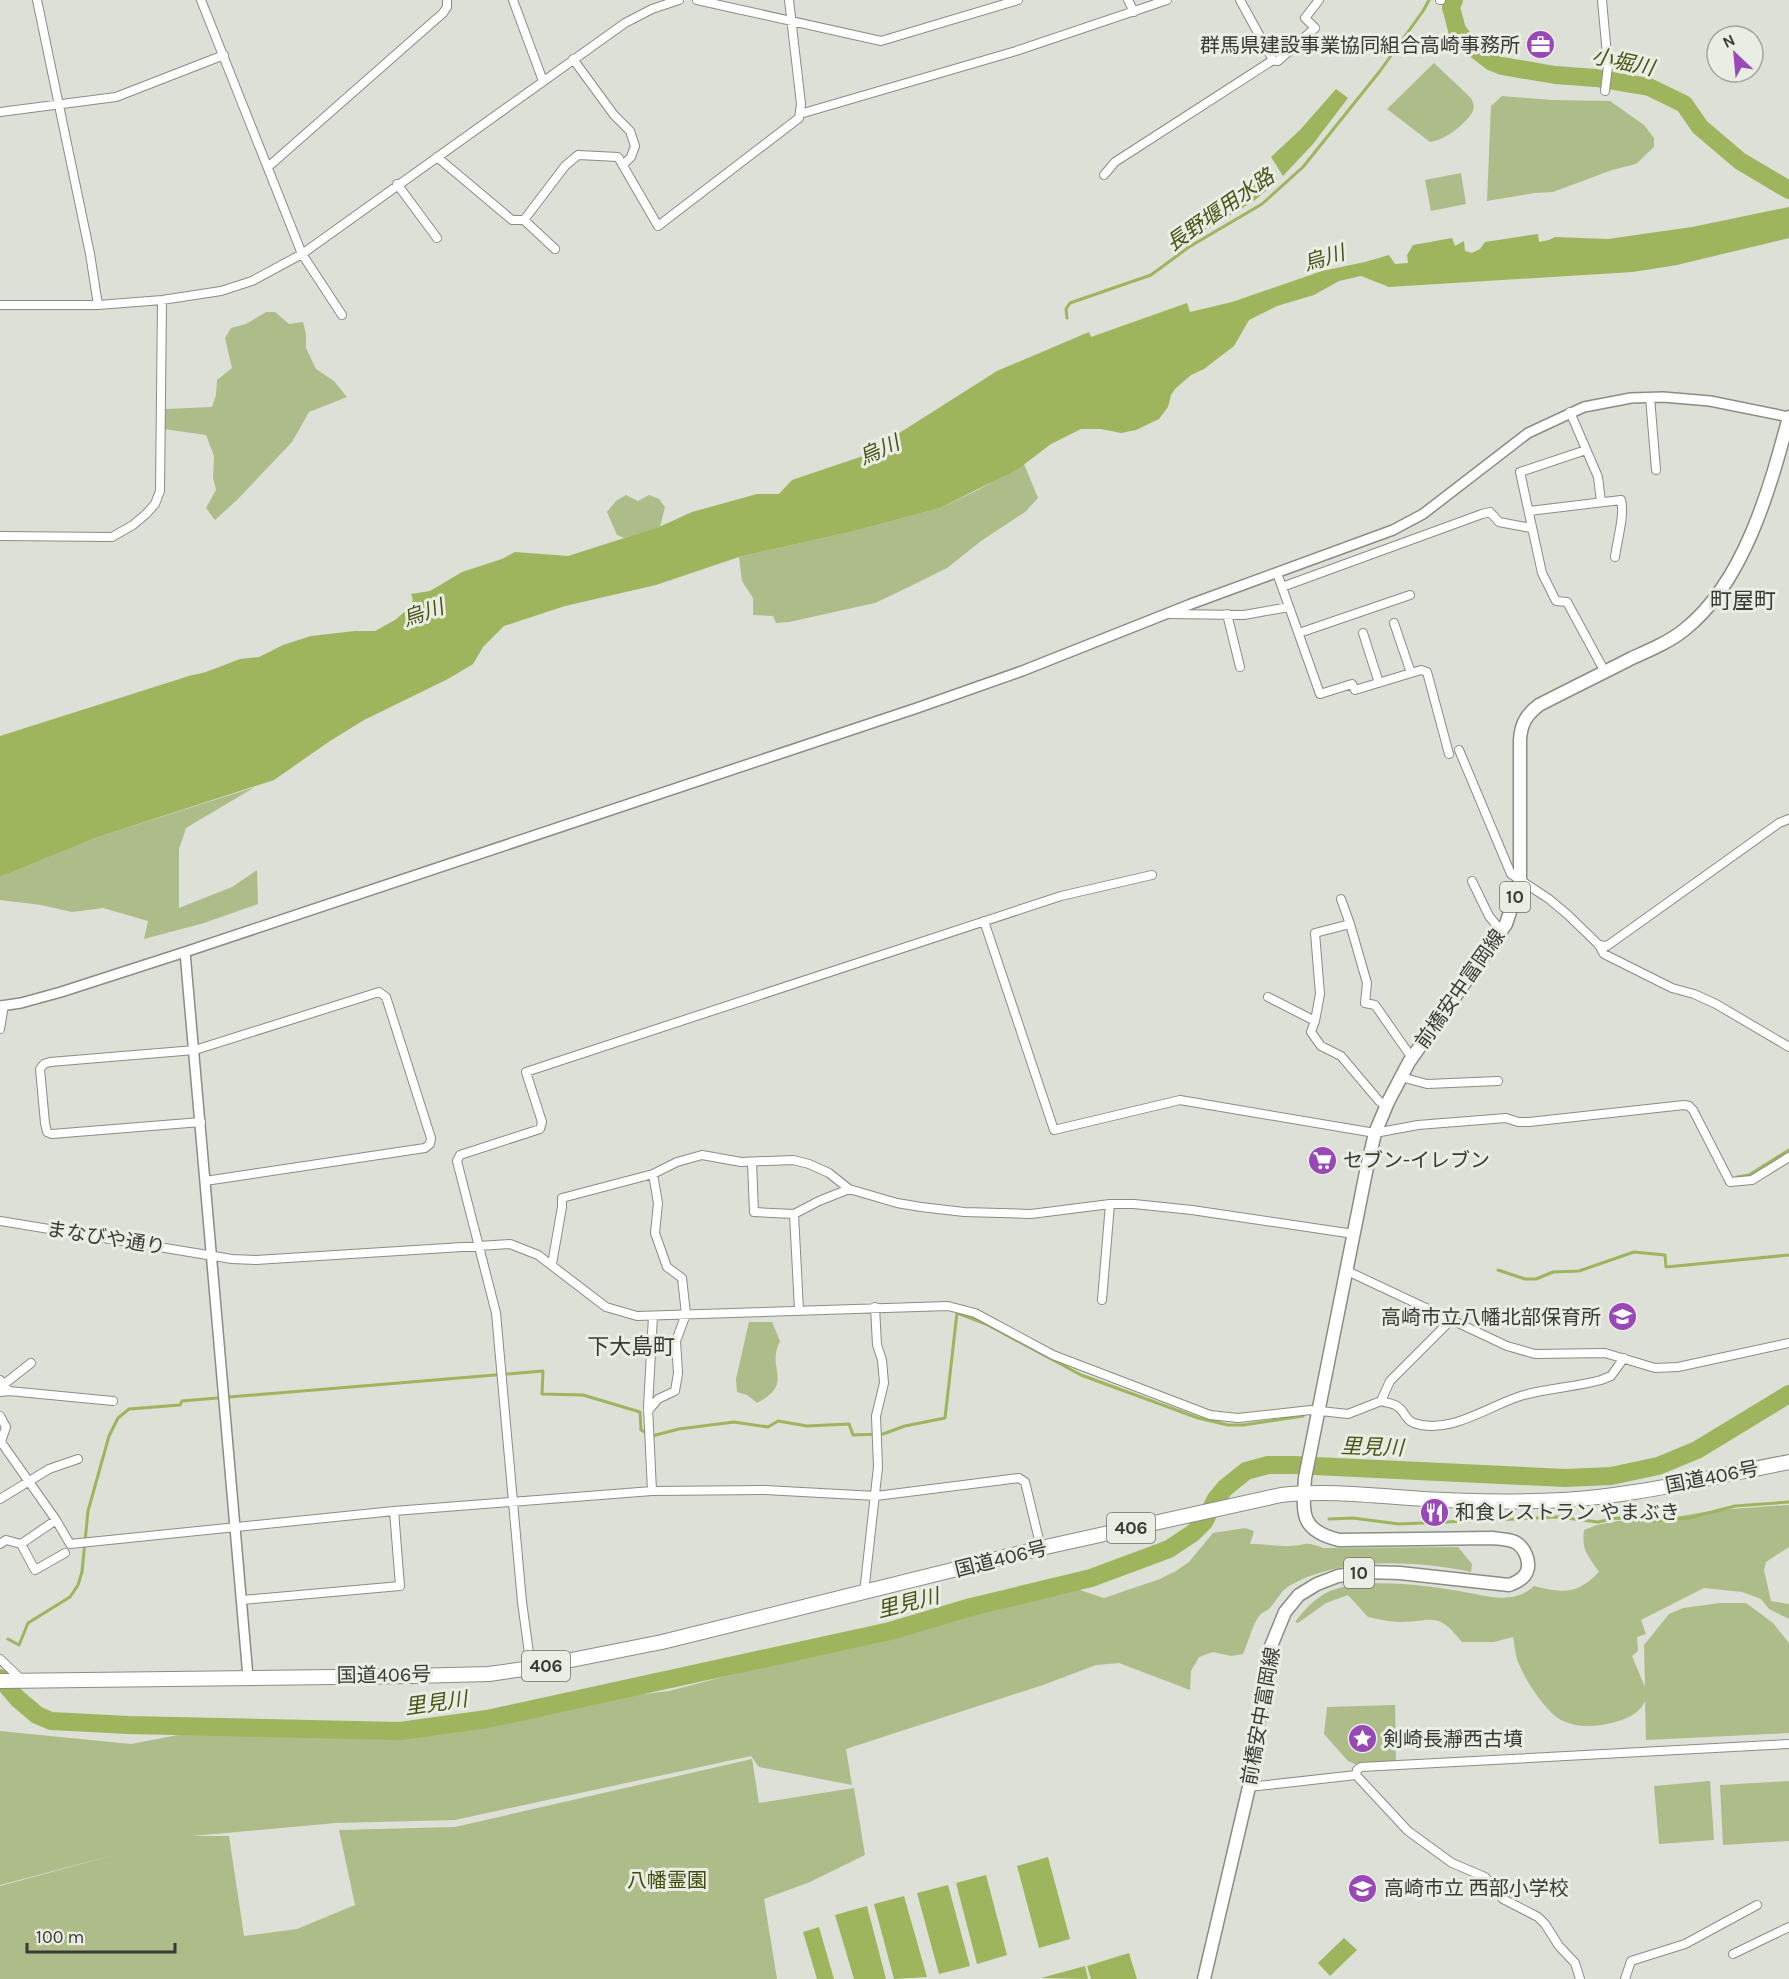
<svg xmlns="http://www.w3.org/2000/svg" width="1789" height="1979" font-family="Karla,'Noto Sans JP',sans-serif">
<rect width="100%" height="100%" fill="#dde0d6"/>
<path fill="#adbc88" d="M1434,63L1470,97C1473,101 1475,106 1473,111C1467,123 1444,141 1430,142L1387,109Z
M1502,96L1552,100L1610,101L1644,125L1654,138V147L1636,164L1612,170L1553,192L1535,193L1487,201L1491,106Z
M1461,173L1466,204L1431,211L1425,180Z
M266,312H275L289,324L303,322L306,334V348L316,369L334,381L347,397L309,412L292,442L238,499L215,520L206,508L216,490L213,478L214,456L206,435L163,429L166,409L212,407L216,395L217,380L232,368L225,338L231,328L246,324Z
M1024,464L1038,498L1025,512L981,541L947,568L919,582L875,603L789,622L776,623L773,616L753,615V598L742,581L739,557L854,531L940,508L978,490Z
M626,495L638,501L649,495L659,499L665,507L660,527L624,538L617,535L607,512L616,501Z
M255,787L186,828L179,849V908L232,887L257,870L258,904L204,923L144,939L148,921L103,908L72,912L41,905L0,900V877L98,837Z
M749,1322H772L780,1341C765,1370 796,1382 757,1403L747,1395L737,1392L736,1379Z
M1789,1505V1547L1766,1562L1764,1570L1771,1601L1789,1604V1619L1769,1609L1761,1599L1742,1592L1704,1588L1641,1620L1646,1634L1637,1637L1638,1651L1632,1656L1645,1687L1644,1645L1669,1614L1683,1608L1720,1603H1746L1773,1623L1789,1643V1733L1646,1740L1645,1701C1640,1714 1624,1720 1611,1723C1595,1727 1577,1728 1561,1720C1545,1711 1526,1681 1519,1664C1515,1656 1515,1646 1513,1637L1494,1642H1462C1437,1611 1435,1621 1401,1622C1390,1622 1378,1619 1368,1617L1348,1595L1326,1603L1298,1623L1295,1622C1304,1610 1316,1597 1330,1591C1364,1577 1423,1585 1459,1591C1484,1595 1513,1606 1534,1586C1563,1593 1577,1595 1599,1572C1589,1556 1581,1551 1584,1530L1597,1525L1618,1521L1658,1520L1716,1510Z
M1245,1528L1254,1531L1250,1544C1265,1544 1276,1546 1290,1546C1307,1546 1303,1540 1323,1548L1458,1547L1472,1564L1471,1572C1417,1560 1340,1557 1291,1585C1281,1590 1277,1600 1270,1608C1267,1611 1262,1612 1259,1616C1252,1626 1248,1643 1243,1654L1231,1656L1213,1652L1199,1657L1191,1671L1190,1690L1119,1663L1096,1665L1043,1685L846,1749L852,1785L759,1767L751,1756L455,1820L336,1823L192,1836H229L244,1936L297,1929L355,1905L339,1830L455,1827L752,1759L759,1803L854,1788L865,1855L810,1882L764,1899L777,1979H0V1886L122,1853L0,1885V1731L131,1744L199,1731L283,1737L395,1734L500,1719L547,1706L669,1691L823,1651L932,1617L986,1606L1077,1589L1104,1598L1160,1579L1176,1571L1189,1562L1213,1533Z
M1395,1705L1396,1762L1355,1764L1348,1761L1324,1734L1327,1707Z
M1710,1781L1714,1840L1659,1844L1654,1786Z
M1789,1781V1841L1723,1845L1720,1785Z"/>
<path fill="#9eb45d" d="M1336,89L1348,98L1313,144L1283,176L1271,157L1300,130Z
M1273,174L1277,179L1275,183L1254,201L1246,190L1248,186Z
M1244,196L1249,204L1222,220L1217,212Z
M1789,207V238L1677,265L1633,272L1389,287L1361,276L1339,281L1314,295L1277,306L1249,320L1234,346L1204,369L1191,375L1175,389L1171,395L1168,407L1159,419L1136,430L1121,433L1101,429H1081L1051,444L1018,469L940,508L854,531L739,557L656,585L565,606L504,626L483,647L473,664L448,679L364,720L330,741L274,780L98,837L0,877V736L189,676L206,672L240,659L259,657L283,645L311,636L355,631H375L395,620L408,609L413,600L411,594L430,591L462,572L502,559L515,552L568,556L659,527L692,512L757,494H779L792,480L863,456L997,371L1089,332L1091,337L1187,303L1190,312L1232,302L1322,271L1365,262L1389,255L1395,264L1408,263L1407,255L1413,245L1452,238L1455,246L1464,241L1465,251L1472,253L1480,249L1485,242L1538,234L1539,242L1549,240L1555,237L1608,239L1692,227Z
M1212,215L1217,223L1197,234H1193L1191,231L1193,226Z
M1048,1857L1070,1939L1039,1948L1017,1866Z
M986,1875L1007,1955L977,1964L956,1883Z
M948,1885L970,1966L939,1974L917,1893Z
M904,1896L927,1977L894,1979L874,1904Z
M867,1906L886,1979H854L835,1915Z
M819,1927L834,1979H817L803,1932Z
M1344,1938L1357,1950L1330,1976L1318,1963Z
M1129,1953L1137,1979H1091L1087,1966Z
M1085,1966L1088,1979L1041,1978Z"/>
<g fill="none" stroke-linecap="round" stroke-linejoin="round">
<path stroke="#9eb45d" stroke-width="3" d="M1067,318L1066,309L1070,303L1151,275L1189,247L1262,204L1303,167L1380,71L1423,11L1429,0
M1737,1177L1749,1175L1789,1150
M1498,1270L1525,1279H1536L1553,1272L1579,1271L1634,1252L1665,1255L1666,1267L1789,1255
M1329,1519L1353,1518L1399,1524L1558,1517L1598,1522L1617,1518L1651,1521L1689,1518L1735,1506L1789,1502
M8,1639L19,1645L28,1623L70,1597L78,1585L82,1572L88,1511L109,1436L118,1418L129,1409L180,1405L182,1401L543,1371L542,1394L583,1395L640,1412L641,1430L652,1436L679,1429L734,1422L768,1427L778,1421L807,1426L849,1424L853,1435L883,1434L905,1426L945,1418L957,1313L986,1324L1081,1375L1198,1418L1228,1425H1243L1303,1416"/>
<path stroke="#9eb45d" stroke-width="18" d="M1454,0L1451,7L1457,30L1466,42L1492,62L1502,66L1555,75L1596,78L1649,87L1684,104L1700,127L1740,161L1789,190
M0,1678L18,1699L37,1715L51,1721L128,1725L400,1731L487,1719L890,1631L971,1607L1091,1578L1169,1549L1193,1533L1204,1522L1216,1499L1225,1488L1246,1471L1268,1465H1294L1565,1478L1611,1476L1658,1466L1697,1450L1789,1394"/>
<defs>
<path id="minor" d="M37,0L90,254L98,305
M201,0L302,254L342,315
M513,0L543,81
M697,0L881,41L1018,0
M1128,0L1134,12
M1440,0H1441
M1602,0L1608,66L1605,91
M573,59L614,115L630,131L635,146L631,157L623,165
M1273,60L1278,61L1315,28L1305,18L1319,0
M0,112L116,97L224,55
M800,114L1016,51L1167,0
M437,157L512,220H524
M268,167L443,13L447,7V0
M1104,175L1115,162L1273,60L1240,0
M397,184L437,238
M555,249L524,220L565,166L578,155L618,157L658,226L799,118L801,104L789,0
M0,305H98L162,300L221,291L252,281L302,254L625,23L652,9L679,0
M1650,397L1656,470
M1570,412L1598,477L1601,502
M1586,450L1520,472L1542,573L1556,601L1567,602L1605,672
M1529,511L1621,500C1625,515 1617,540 1615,557
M0,536L112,537L133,525L146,514L155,504L160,491L162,300
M1277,573L1320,694L1352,684L1355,690L1421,670L1427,672L1449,754
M1282,587L1482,514L1490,512L1499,522L1531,528
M1168,614L1244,615L1289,607
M1227,614L1240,667
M1394,623L1411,673
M1299,633L1410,595
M1363,633L1379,683
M1459,750L1511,874L1549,899L1568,915L1599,945L1604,954L1672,988L1694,994L1716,1004L1789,1047
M1472,881L1489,916L1502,932
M984,921L1054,1130L1180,1100L1375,1133L1418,1125L1506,1118L1518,1122H1529L1684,1105L1689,1106L1693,1110L1730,1182L1752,1180L1789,1157
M1350,924L1367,983L1365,1003L1375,1005L1412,1058
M1599,945L1607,946L1779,823L1789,819
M1268,997L1315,1021L1320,994L1315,933L1350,924L1341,899
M1315,1021L1311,1032L1321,1046L1341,1056L1379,1101L1386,1106
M0,1029L4,1005
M1401,1077L1427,1084L1498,1081
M201,1122L52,1134L47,1132L45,1123L40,1069L44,1064L50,1062L195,1050L379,992L386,997L431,1138L430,1144L425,1148L205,1181
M752,1162L754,1212L794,1214L819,1201L849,1189
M794,1214L799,1310
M0,1221L232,1259L256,1260L510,1244L538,1255L606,1307L637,1316L948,1306L975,1313L1053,1355L1210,1415L1238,1418L1311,1410L1348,1414L1381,1401C1386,1403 1394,1403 1398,1407C1405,1411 1405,1420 1414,1423C1450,1436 1491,1404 1524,1395C1549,1388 1576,1387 1601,1380L1611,1376L1624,1358
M552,1264L562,1207V1198L653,1174L677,1162L702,1155L741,1162L793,1160L809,1164L829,1173L849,1189L897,1203L921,1207L964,1212L1031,1214L1110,1204H1134L1192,1210L1354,1234
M1345,1270L1507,1346L1535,1354L1605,1353L1655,1368L1678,1367L1789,1343
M1102,1300L1110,1204
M0,1380L9,1391L0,1392
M3,1385L31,1363
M9,1391L113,1401
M1381,1401L1390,1381L1452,1319
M648,1411L658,1399L675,1391L678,1373L676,1341L686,1314L682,1278L667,1267L655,1233L658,1203L653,1174
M0,1416L6,1427L1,1442
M0,1443L1,1442L56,1520
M652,1491L648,1407L653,1316
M0,1499L49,1469L78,1459
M0,1544L6,1540L21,1544L56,1520L70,1544L394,1511L652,1491L765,1490L876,1496L1019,1478L1025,1482L1041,1548
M21,1544L35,1570L65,1553
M864,1593L878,1467L876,1416L884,1383L882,1360L877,1345L875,1307
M242,1600L400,1586L394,1511
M0,1659L23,1681
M531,1668L522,1602L496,1313L457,1161L460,1155L540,1129L542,1122L526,1072L1061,896L1152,875
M1356,1775L1357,1770L1361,1767L1789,1744
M1249,1787L1356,1775L1408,1831L1452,1863L1485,1877L1503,1899L1538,1917L1545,1924L1559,1946L1575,1963L1580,1979
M1733,1954L1789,1927
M1625,1979L1631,1961L1685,1944L1757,1905"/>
<path id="tertiary" d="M185,952L248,1677
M0,1006L21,1003L61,992L185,952L917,708L1022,671L1191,604L1393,530L1423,514L1528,433L1584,407L1631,398L1663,397L1710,401L1789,417"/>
<path id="primary" d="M1204,1979L1249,1787L1269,1651L1285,1612L1299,1595L1317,1584L1338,1576L1367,1572L1400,1573L1509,1585C1515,1583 1521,1580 1525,1575C1532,1565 1526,1548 1515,1542C1508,1539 1500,1539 1492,1538L1339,1540C1299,1530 1303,1513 1305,1478L1366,1172L1375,1133L1388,1102L1409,1062L1506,924L1520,881V740C1521,724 1526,715 1539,705C1570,689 1601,674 1632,658C1650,650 1669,642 1684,630C1744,583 1770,488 1789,417"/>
<path id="trunk" d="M0,1681L413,1676L489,1674L531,1668L662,1642L1041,1548L1281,1495C1328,1490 1376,1496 1423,1499C1459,1501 1496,1502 1532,1501C1617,1501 1706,1478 1789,1462"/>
</defs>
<use href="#minor" stroke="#8a8d84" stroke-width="10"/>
<use href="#tertiary" stroke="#8a8d84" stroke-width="12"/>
<use href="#primary" stroke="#8a8d84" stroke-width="15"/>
<use href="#trunk" stroke="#8a8d84" stroke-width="16"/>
<use href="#minor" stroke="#fff" stroke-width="8"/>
<use href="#tertiary" stroke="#fff" stroke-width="9"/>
<use href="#primary" stroke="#fff" stroke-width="12"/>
<use href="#trunk" stroke="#fff" stroke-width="14"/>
</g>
<defs>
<symbol id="office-disc" viewBox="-11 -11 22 22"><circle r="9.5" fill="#9848b7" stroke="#eaede3"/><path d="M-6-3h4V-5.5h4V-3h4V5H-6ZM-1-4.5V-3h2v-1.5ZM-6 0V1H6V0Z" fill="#fff"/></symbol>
<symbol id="supermarket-disc" viewBox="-11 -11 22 22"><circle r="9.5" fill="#9848b7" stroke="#eaede3"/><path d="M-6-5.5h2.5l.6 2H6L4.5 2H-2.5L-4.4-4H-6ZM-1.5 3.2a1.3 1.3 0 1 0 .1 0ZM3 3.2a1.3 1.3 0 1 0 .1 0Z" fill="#fff"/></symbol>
<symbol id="school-disc" viewBox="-11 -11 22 22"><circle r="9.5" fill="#9848b7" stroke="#eaede3"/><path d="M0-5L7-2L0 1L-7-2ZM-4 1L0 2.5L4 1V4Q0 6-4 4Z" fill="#fff"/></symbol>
<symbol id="restaurant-disc" viewBox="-11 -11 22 22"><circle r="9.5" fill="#9848b7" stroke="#eaede3"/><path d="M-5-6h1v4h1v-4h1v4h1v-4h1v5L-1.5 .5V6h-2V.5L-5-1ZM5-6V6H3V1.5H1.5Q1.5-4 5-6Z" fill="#fff"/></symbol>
<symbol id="sight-disc" viewBox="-11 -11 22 22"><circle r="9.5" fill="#9848b7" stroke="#eaede3"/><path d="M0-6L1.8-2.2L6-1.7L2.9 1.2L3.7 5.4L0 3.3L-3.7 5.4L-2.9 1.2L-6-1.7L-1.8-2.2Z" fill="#fff"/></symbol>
</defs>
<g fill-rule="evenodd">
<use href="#office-disc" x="1524" y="28" width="33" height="33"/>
<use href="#supermarket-disc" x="1306" y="1144" width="33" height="33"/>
<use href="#school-disc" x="1606" y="1300" width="33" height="33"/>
<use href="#restaurant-disc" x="1418" y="1496" width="33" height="33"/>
<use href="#sight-disc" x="1346" y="1722" width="33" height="33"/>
<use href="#school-disc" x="1346" y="1872" width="33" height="33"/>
</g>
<g text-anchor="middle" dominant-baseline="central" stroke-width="6" stroke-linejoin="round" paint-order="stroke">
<g fill="#eaede3" stroke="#6e706a" stroke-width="1.5">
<rect x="1500" y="882" width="30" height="30" rx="4.5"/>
<rect x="1107" y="1513" width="48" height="30" rx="4.5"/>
<rect x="1344" y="1558" width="30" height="30" rx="4.5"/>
<rect x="522" y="1651" width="48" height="30" rx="4.5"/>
</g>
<g font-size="18" font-weight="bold" fill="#393a36">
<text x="1515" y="897">10</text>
<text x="1131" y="1528">406</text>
<text x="1359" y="1573">10</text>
<text x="546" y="1666">406</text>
</g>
<g font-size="20" fill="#393a36" stroke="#eaede3" text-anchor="start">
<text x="1520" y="45" text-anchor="end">群馬県建設事業協同組合高崎事務所</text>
<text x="1343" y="1160">セブン-イレブン</text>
<text x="1601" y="1317" text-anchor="end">高崎市立八幡北部保育所</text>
<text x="1455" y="1512">和食レストラン やまぶき</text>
<text x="1383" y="1739">剣崎長瀞西古墳</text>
<text x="1384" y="1888">高崎市立 西部小学校</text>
</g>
<g font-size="20" fill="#393a36" stroke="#eaede3">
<text transform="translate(1460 989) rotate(-55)">前橋安中富岡線</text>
<text transform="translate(106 1238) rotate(9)">まなびや通り</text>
<text transform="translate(1712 1477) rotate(-11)">国道406号</text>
<text transform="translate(1001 1559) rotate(-14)">国道406号</text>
<text transform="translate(384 1675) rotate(-1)">国道406号</text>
<text transform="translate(1261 1716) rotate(-80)">前橋安中富岡線</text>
</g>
<g font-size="20" fill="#404d0c" stroke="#eaede3">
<text x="667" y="1880">八幡霊園</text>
</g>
<g font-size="21" font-style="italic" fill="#475416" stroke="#eaede3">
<text transform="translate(1623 62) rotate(12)">小堀川</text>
<text transform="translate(1220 210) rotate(-35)">長野堰用水路</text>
<text transform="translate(1324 258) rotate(-17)">烏川</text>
<text transform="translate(879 450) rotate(-24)">烏川</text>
<text transform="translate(423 613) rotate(-19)">烏川</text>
<text transform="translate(1372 1447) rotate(2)">里見川</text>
<text transform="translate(908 1603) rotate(-14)">里見川</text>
<text transform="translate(436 1703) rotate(-8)">里見川</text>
</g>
<g font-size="22" fill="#393a36" stroke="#eaede3">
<text x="1743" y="601">町屋町</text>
<text x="631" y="1347">下大島町</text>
</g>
</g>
<g transform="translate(1735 54) rotate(334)"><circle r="28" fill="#eaede3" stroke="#a3a59e" stroke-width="1.5"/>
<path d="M0-4.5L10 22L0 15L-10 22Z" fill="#9848b7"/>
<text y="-9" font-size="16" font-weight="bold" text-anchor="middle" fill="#393a36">N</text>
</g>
<path d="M27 1943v9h148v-9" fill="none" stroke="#393a36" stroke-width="3"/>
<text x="36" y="1943" font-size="18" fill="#393a36" stroke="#eaede3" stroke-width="4.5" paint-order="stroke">100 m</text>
</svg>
